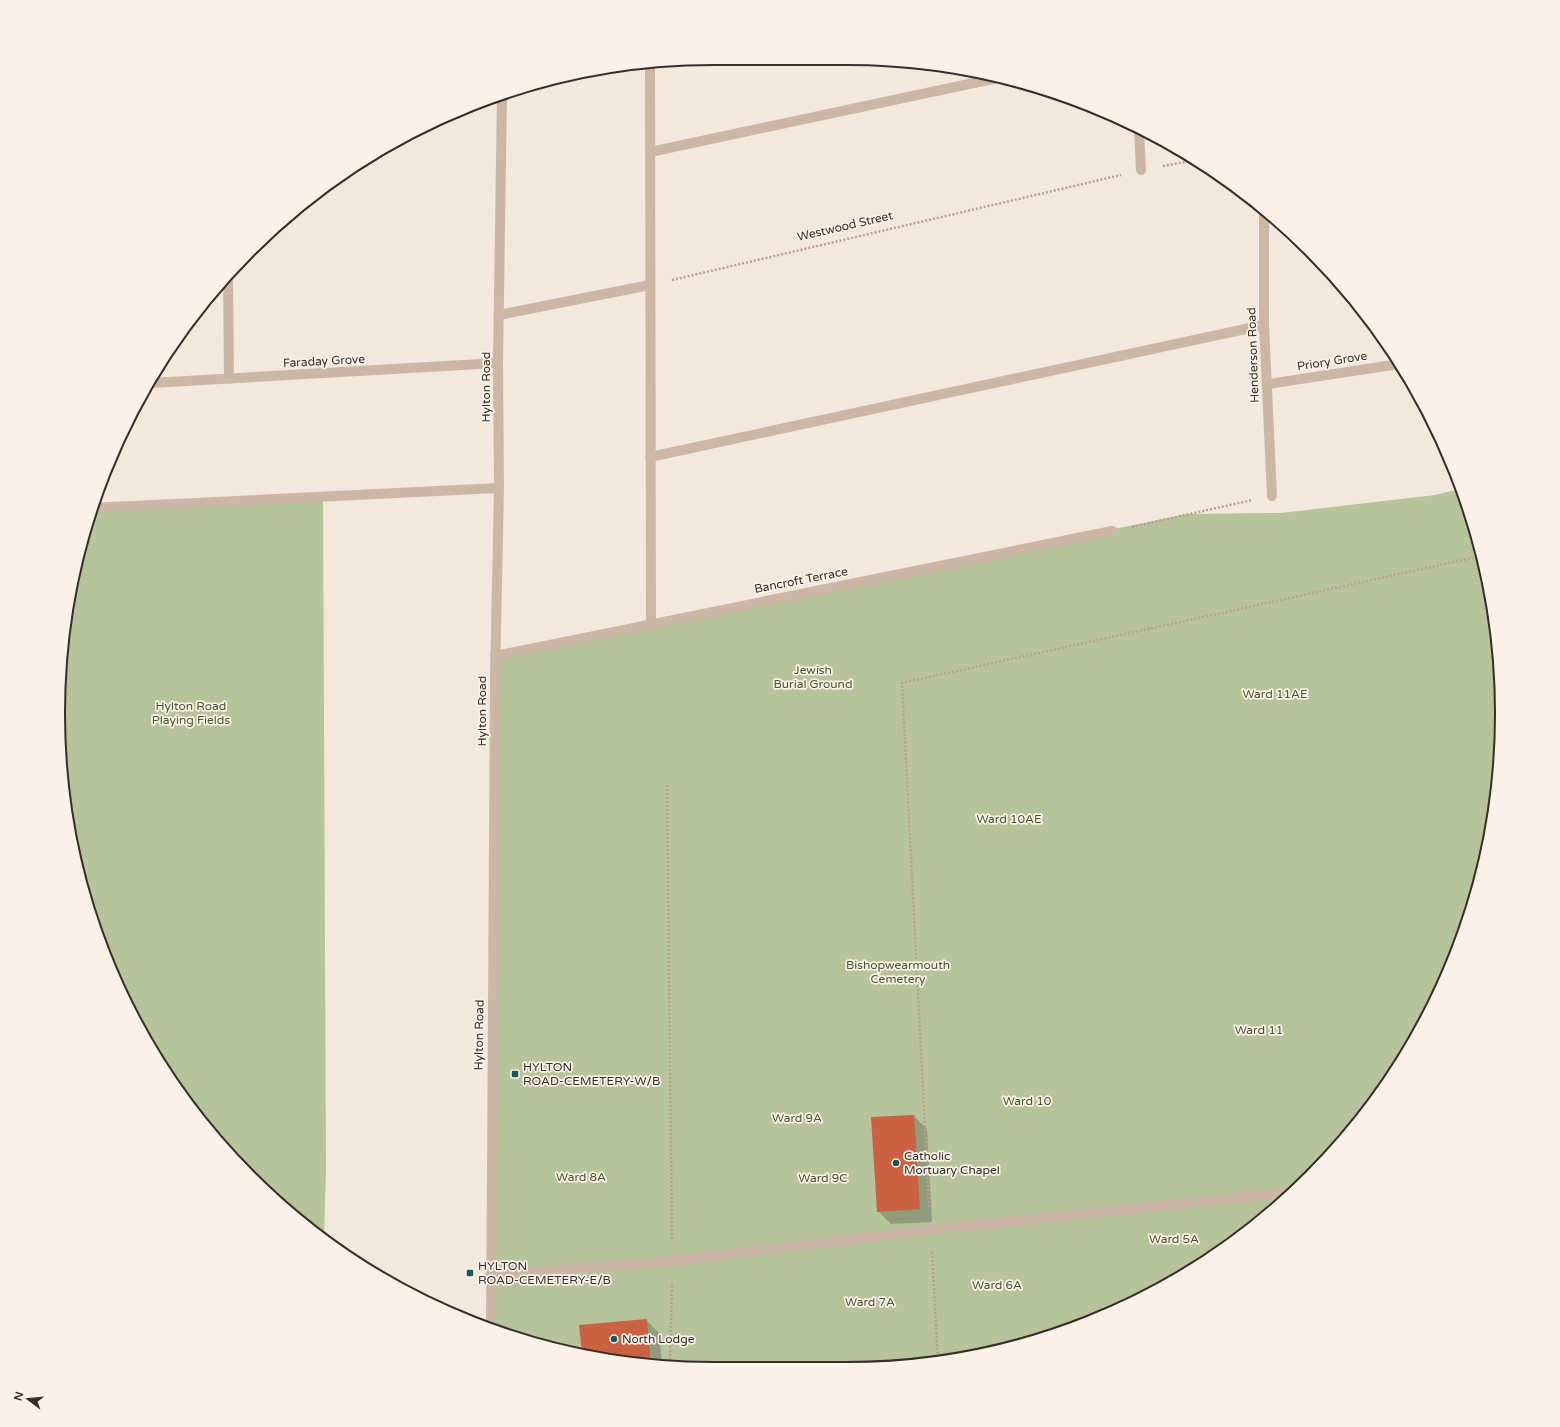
<svg xmlns="http://www.w3.org/2000/svg" width="1560" height="1427" font-family="'Varela Round',sans-serif">
<rect width="100%" height="100%" fill="#f3e8dc"/>
<path fill="#b6c39b" d="M1460,489L1489,585L1502,713L1489,841L1452,964L1392,1077L1310,1177L1211,1258L1098,1319L975,1356L847,1369L628,1363L503,1334L491,1329L495,656L1187,514L1281,513L1435,495Z
M323,497L326,1170L324,1237L281,1206L193,1112L146,1041L108,965L71,842L58,713L71,585L91,508Z"/>
<path fill="#0003" d="M914,1116L927,1129L932,1222L891,1224L878,1211Z
M646,1320L659,1333L662,1364L628,1363L583,1353Z"/>
<path fill="#ca6143" d="M914,1115L920,1209L877,1212L871,1117Z
M647,1319L650,1357L614,1360L582,1353L579,1325Z"/>
<g fill="none" stroke-linecap="round" stroke-linejoin="round">
<path stroke="#b8a191" stroke-width="2.5" stroke-dasharray="2 2" stroke-linecap="butt" d="M1163,166L1196,160
M672,280L1121,175
M1132,527L1252,500
M667,785L672,1240
M929,1207L902,683L1481,556
M932,1252L938,1360
M670,1364L672,1283"/>
<path stroke="#ccb7a7" stroke-width="10" d="M650,64L651,624
M1139,130L1141,170
M650,152L997,78
M499,315L650,285
M650,457L1264,325
M91,508L499,488
M490,1275L672,1261L930,1230L1292,1192"/>
<path stroke="#ccb7a7" stroke-width="10" d="M1264,213V325L1272,496
M228,275L229,379
M151,383L498,363
M1268,384L1399,364
M495,656L1112,531"/>
<path stroke="#ccb7a7" stroke-width="10" d="M491,1329L495,680L499,488L498,363L502,93"/>
</g>
<g fill="#1c585b" stroke="#faf2e8" stroke-width="1.5">
<rect x="511" y="1070" width="8" height="8" rx="2"/>
<circle cx="896" cy="1163" r="4"/>
<rect x="466" y="1269" width="8" height="8" rx="2"/>
<circle cx="614" cy="1339" r="4"/>
</g>
<g text-anchor="middle" dominant-baseline="central" stroke-width="3.5" stroke-linejoin="round" paint-order="stroke">
<g font-size="12" fill="#382d28" stroke="#faf2e8">
<text transform="translate(845 226) rotate(-13)">Westwood Street</text>
<text transform="translate(1253 355) rotate(-92)">Henderson Road</text>
<text transform="translate(324 361) rotate(-3)">Faraday Grove</text>
<text transform="translate(1332 361) rotate(-9)">Priory Grove</text>
<text transform="translate(486 387) rotate(-90)">Hylton Road</text>
<text transform="translate(801 580) rotate(-11)">Bancroft Terrace</text>
<text transform="translate(482 711) rotate(-90)">Hylton Road</text>
<text transform="translate(479 1035) rotate(-89)">Hylton Road</text>
</g>
<g font-size="12" fill="#47572b" stroke="#faf2e8">
<text x="813" y="670">Jewish<tspan x="813" dy="14">Burial Ground</tspan></text>
<text x="1275" y="694">Ward 11AE</text>
<text x="191" y="706">Hylton Road<tspan x="191" dy="14">Playing Fields</tspan></text>
<text x="1009" y="819">Ward 10AE</text>
<text x="898" y="965">Bishopwearmouth<tspan x="898" dy="14">Cemetery</tspan></text>
<text x="1259" y="1030">Ward 11</text>
<text x="1027" y="1101">Ward 10</text>
<text x="797" y="1118">Ward 9A</text>
<text x="581" y="1177">Ward 8A</text>
<text x="823" y="1178">Ward 9C</text>
<text x="1174" y="1239">Ward 5A</text>
<text x="997" y="1285">Ward 6A</text>
<text x="870" y="1302">Ward 7A</text>
</g>
<g font-size="12" fill="#382d28" stroke="#faf2e8" text-anchor="start">
<text x="523" y="1067">HYLTON<tspan x="523" dy="14">ROAD-CEMETERY-W/B</tspan></text>
<text x="904" y="1156">Catholic<tspan x="904" dy="14">Mortuary Chapel</tspan></text>
<text x="478" y="1266">HYLTON<tspan x="478" dy="14">ROAD-CEMETERY-E/B</tspan></text>
<text x="622" y="1339">North Lodge</text>
</g>
</g>
<path d="M0 0H1560V1427H0ZM713 65H847A648 648 0 0 1 1495 713V714A648 648 0 0 1 847 1362H713A648 648 0 0 1 65 714V713A648 648 0 0 1 713 65Z" fill="#faf2e8" fill-rule="evenodd"/>
<path fill="none" stroke="#382d28" stroke-width="2" d="M713 65H847A648 648 0 0 1 1495 713V714A648 648 0 0 1 847 1362H713A648 648 0 0 1 65 714V713A648 648 0 0 1 713 65Z"/>
<g transform="translate(28 1399) rotate(286)" stroke="#faf2e8" stroke-width="3" paint-order="stroke">
<path d="M0-3L7 15L0 10L-7 15Z" fill="#382d28"/>
<text y="-6" font-size="11" font-weight="bold" text-anchor="middle" fill="#382d28">N</text>
</g>
</svg>
